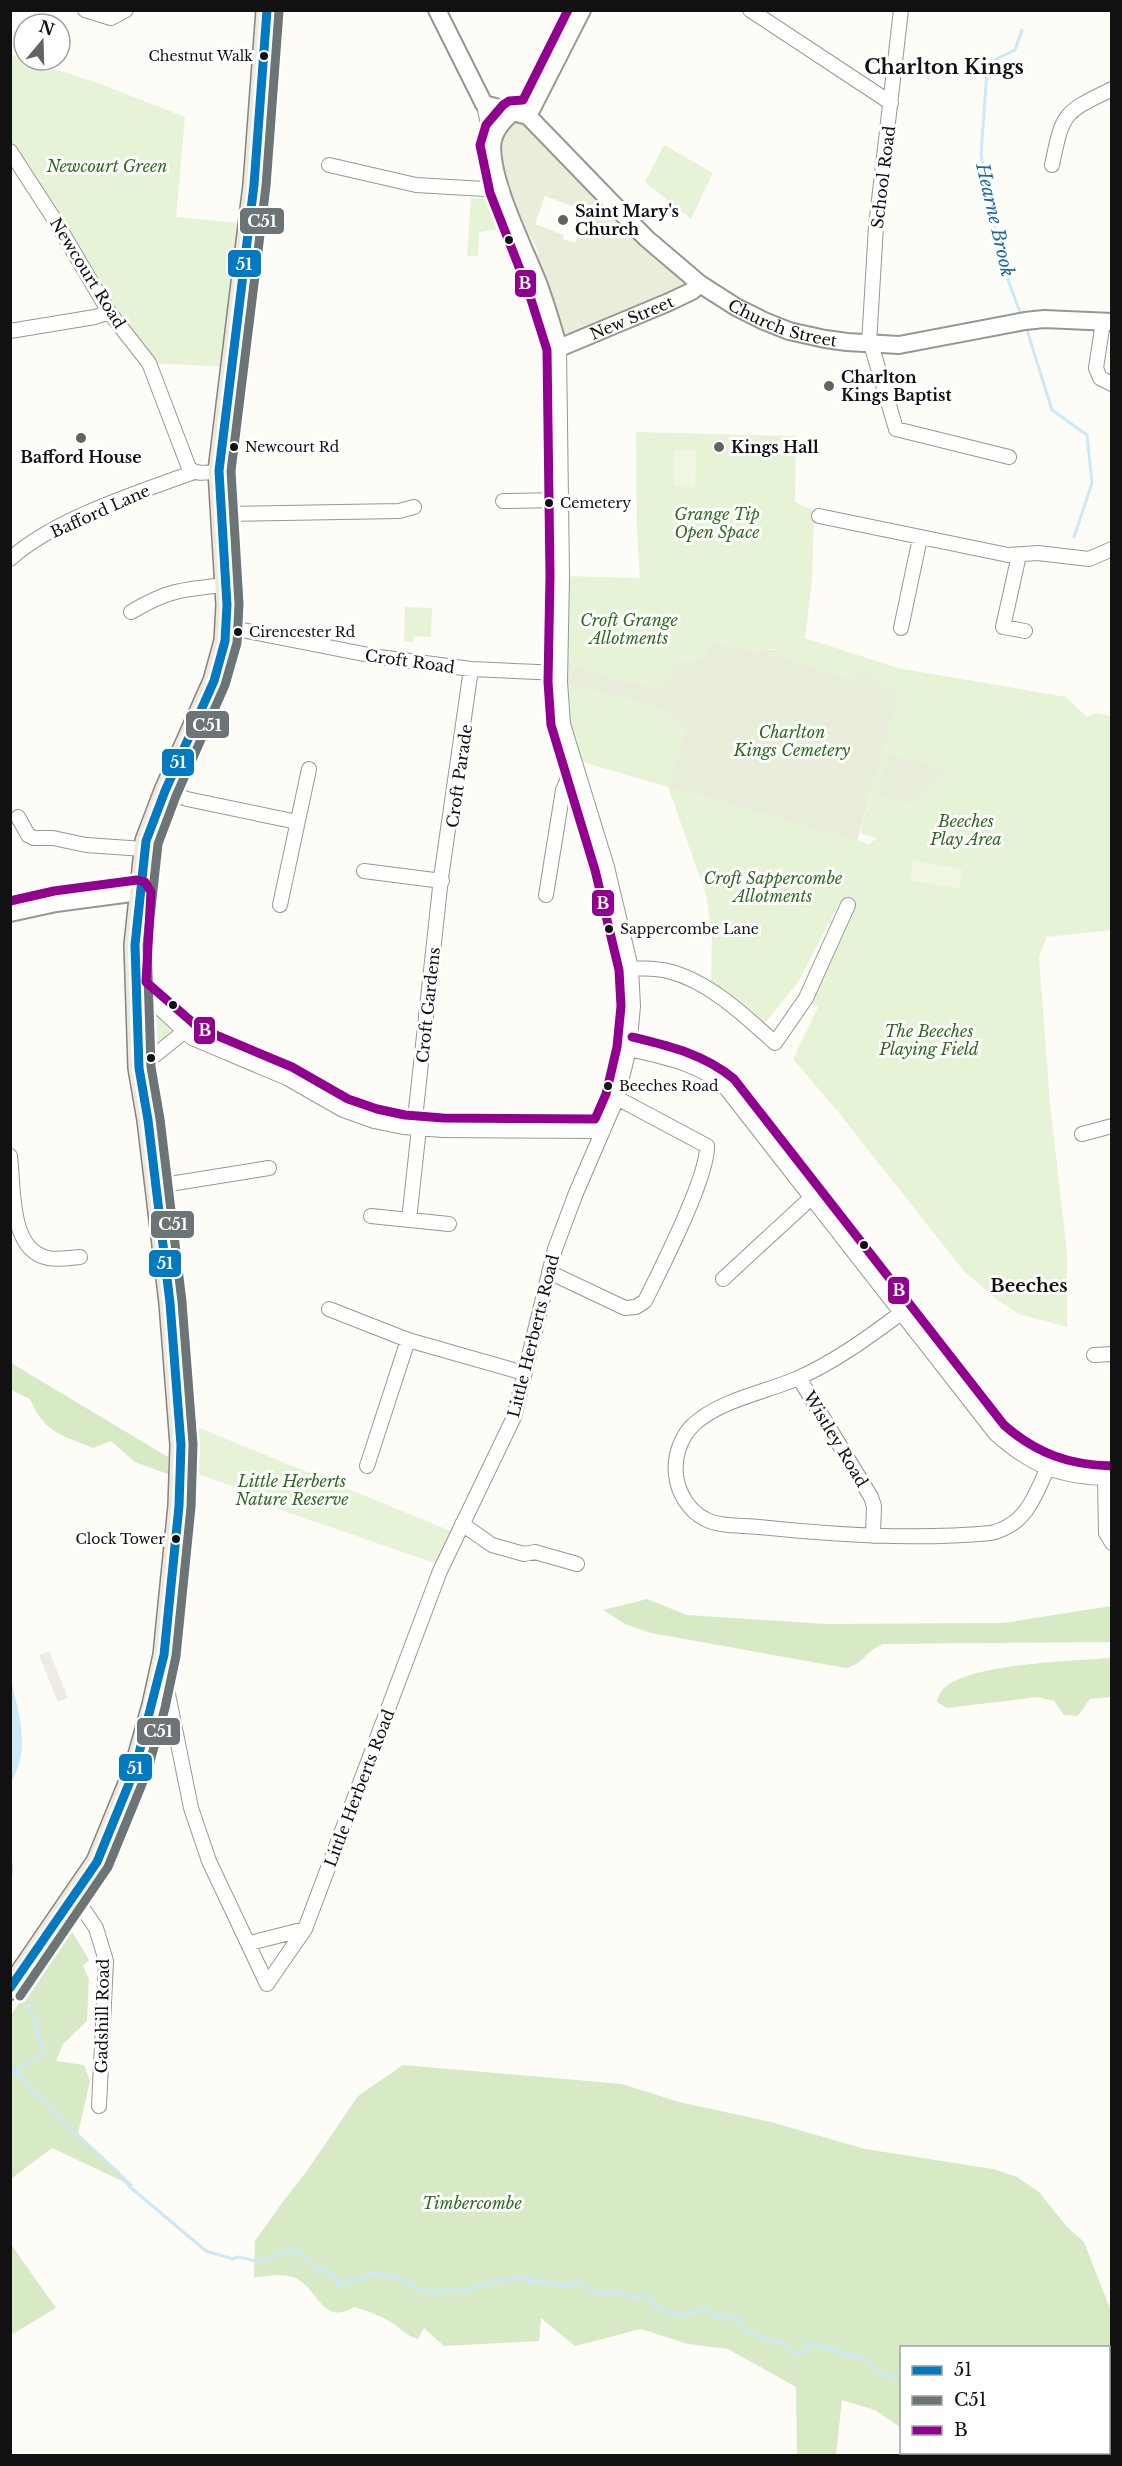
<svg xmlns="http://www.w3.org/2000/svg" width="1122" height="2466" font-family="'Libre Baskerville',serif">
<rect width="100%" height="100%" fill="#fdfcf7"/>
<path fill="#e7f3d7" d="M10,55L98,83L185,117L176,217L249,224L230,367L149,363L11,151Z
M664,145L713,173L691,219L645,182Z
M471,198L498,200L507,228L479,232L478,256H467Z
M636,432L796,436L795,502L813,510L814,515L812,581L805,638L898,668L1066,697L1087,717L1095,713L1111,716V930L1047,937L1039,956L1050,1104L1067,1252V1327L1019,1314L997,1300L963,1270L839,1113L793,1059L818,1007L811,1003L853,908L840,902L798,982L763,1026L711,989L712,934L706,894L668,787L583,762L574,765L560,682L661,709L685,733L668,787L869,844L877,838L860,833L899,691L880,685L879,682L853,678L784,659L775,649H765L756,653L709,640L704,658L678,661L662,686L622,681L561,660L562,576L640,578L637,531Z
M405,607L432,608L431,637L414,636L413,642L404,641Z
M147,1007C159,1010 172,1021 170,1034L154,1048H149Z
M185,1422L458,1534L443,1566L278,1509L243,1490L187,1470Z"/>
<path fill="#d8eac5" d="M11,1363L168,1457V1474L135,1462L111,1441L93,1448C62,1435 44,1433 30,1399L11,1390Z
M647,1599L687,1615L826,1624L1004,1623L1111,1606V1642L884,1644C866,1650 864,1664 846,1668L651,1633L625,1624L603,1610Z
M1111,1658V1697L1090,1699L1078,1716L1064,1715L1054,1701L1038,1697L947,1708L937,1702C938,1698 940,1692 943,1689C969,1663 1075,1661 1111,1658Z
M70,1928L89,1960L83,1966L89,1979L87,2021L63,2044L56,2061L84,2065L90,2081L78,2133L135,2187L52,2148L11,2179V2015Z
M403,2065L622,2084L679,2102L771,2122L865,2149L993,2169L1017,2177L1039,2192L1067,2227L1084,2242L1111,2311V2435L1109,2439L1108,2348H902L901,2428L875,2410L842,2400L836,2455H797L796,2387L728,2349L688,2344L641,2329L575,2346L541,2318L539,2341L444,2346L424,2328L418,2339C407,2336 403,2331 394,2324C382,2316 368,2311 354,2307C321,2327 318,2286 293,2277C282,2273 265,2277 254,2277L255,2241L282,2203L309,2168L358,2096Z
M10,2243L56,2308L11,2335H10Z"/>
<path fill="#e9eedb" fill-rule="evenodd" d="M525,119L687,283L686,288L572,336L561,331L552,294L539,266L537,248L518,217L496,147L510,123ZM545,196L577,208L578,204L587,208L585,214L592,216L589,224L595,226L591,236L579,232L575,243L563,239L564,235L535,224Z
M709,640L756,653L765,649L775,650L785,659L853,678C864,670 874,673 880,685L900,691L857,841L668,787L685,733L661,709L560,682L561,660L622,681L662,686L678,661L704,658Z
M890,754L947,771L910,804L877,795Z"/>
<path fill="#f0f6e1" d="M674,450H696L695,486L673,485Z
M913,860L963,870L959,889L909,880Z"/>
<path fill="#edebe2" d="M49,1651L68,1698L58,1702L39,1655Z"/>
<path fill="#cde8f7" d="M11,1680C19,1714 31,1750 11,1782Z"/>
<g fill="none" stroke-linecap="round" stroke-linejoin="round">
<path stroke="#cde8f7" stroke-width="3" d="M1021,315L1000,258L981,155L987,70L994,60L1015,50L1022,30
M1026,327L1052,410L1087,435L1092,483L1074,537
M10,1859L12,1869L10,1879
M14,2071L27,2083L31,2091L45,2101L65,2125L117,2171L130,2187L206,2251L233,2259L238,2257L261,2262L277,2254L290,2252L294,2248L318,2271L324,2269L337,2279L339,2287L349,2281L366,2278L369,2273L388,2275L404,2280L417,2289L436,2293L444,2290L462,2291L488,2283L529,2276V2283L534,2281L572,2286V2283L575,2281L601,2294L615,2292L637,2298L647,2295L657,2308L679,2315L682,2319L687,2312L692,2314L708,2308L716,2317L722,2314L727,2319H740L743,2329L757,2334L761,2339L783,2343L793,2353H805V2347L814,2344L867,2360L878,2372L902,2380
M10,2080L14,2071L44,2054L29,2005"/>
<defs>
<path id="minor" d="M85,10L111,18L126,10
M750,10L891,103
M484,104L492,145
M10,151L56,222L109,312L149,363L189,468C198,476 208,472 219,471
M329,165L416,185L502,190
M1052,165C1063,112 1063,113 1112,89
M1103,322L1096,368L1100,378L1112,384
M10,331L95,317L109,312
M869,344L876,226L901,10
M871,344L896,429L1009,457
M503,501L560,500
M220,514L399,511L414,507
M819,516L1008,555L1038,553L1089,559L1112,549
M1019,555L1003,627L1025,631
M10,559C56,518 137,493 194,472
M131,612C168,590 184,589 225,585
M227,627L379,657L471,669L560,673
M901,628L920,538
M165,791L187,799L297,822
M18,817L28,835L34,838H53L86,845L144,849
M364,871L442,881
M546,895L563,790L574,765
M280,905L309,769
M631,968C643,969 656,968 668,971C709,981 745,1016 775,1043L806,998L848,905
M134,988L150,999L192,1038L287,1078L343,1110L374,1121L403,1127L443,1130L603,1131
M629,1049C663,1057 699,1063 725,1087L995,1433C1031,1466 1062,1478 1112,1478
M139,1068L185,1031
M414,1128L441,878L471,669
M1082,1134L1112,1126
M10,1156C14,1188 9,1250 48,1258C58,1260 70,1258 80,1257
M157,1186L269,1168
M371,1216L449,1224
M409,1220L419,1128
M549,1272L625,1308L636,1307L645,1301C661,1269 708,1177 707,1146L617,1098
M723,1279L812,1197
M329,1309L408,1340L524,1373
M901,1313C869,1337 833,1363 796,1379C763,1393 720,1400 693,1425C680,1438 674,1457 676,1475C678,1493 689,1511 705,1519C720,1527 743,1525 759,1527C836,1535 914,1540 991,1533C1025,1525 1034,1499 1047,1469
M1094,1355L1112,1354
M799,1378L871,1497L874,1506L873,1536
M367,1466L408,1340
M1105,1478L1106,1533L1112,1543
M462,1524L492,1545L524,1554L535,1552L577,1564
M157,1684L165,1687L168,1694L191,1808L209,1861L267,1984
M75,1897L96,1928L106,1961L99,2106
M250,1943L305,1929
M267,1984L305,1929L440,1571L514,1417L555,1249L576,1193L617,1098L629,1049L633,1006L631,968L607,867L563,724L560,682L562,576L559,348"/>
<g id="tertiary">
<path id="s1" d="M437,10L484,104L528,116L646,238L700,284L736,307L764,321L789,331L825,339L847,342L899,345L1025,321L1044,319L1112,322"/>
<path id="s2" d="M512,113C501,122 492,133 492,148C493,187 523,245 538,283C546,304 552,326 559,348L669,302L692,291L700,284"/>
<path d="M528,116L582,10"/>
<path d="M10,913L56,903L139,892"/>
</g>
<path id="primary" d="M10,1989L97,1862L135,1769L153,1705L164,1655L179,1506L181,1445L170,1303L148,1120L139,1068L135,945L146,841L165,791L214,681L225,641L227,605L219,471L254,185L267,10"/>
</defs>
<use href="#minor" stroke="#979795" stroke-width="16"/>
<use href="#tertiary" stroke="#979795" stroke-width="20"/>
<use href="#primary" stroke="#858482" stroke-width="24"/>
<use href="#minor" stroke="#fffffe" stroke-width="14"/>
<use href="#tertiary" stroke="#fffffe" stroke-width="16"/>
<use href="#primary" stroke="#ede9dc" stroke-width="21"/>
<defs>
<path id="bus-1" d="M10,1988L97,1862L135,1769L164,1655L179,1506L181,1445L170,1303L148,1120L139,1068L135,945L146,841L165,791L214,681L225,641L227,605L219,471L254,185L267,10"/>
<path id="bus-2" d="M20,1996L108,1867L147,1772L165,1708L176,1656L191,1507L193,1444L182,1302L160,1119L151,1067L147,945L158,844L176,796L225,685L237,643L239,604L231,471L266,186L279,11"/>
<path id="bus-3" d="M10,901L54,891L137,880L145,882L151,892L146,982L199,1028L292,1067L348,1099L377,1109L405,1115L443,1118L595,1119L606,1094L617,1047L621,1006L619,970L595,870L551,725L548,682L550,576L547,350L528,290L490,193L480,145L486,125L503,105L509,101L523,100L568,10
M632,1037C669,1046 704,1054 734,1079L1004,1425C1036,1453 1068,1465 1112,1466"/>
</defs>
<use href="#bus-1" stroke="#fff" stroke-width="14"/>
<use href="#bus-2" stroke="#fff" stroke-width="14"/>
<use href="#bus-3" stroke="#fff" stroke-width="14"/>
<use href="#bus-1" stroke="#0279c1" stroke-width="9"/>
<use href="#bus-2" stroke="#6c7476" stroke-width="9"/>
<use href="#bus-3" stroke="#91008e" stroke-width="9"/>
</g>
<g fill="#111" stroke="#fff" stroke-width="2">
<circle cx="264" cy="56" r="5"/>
<circle cx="509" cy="240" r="5"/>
<circle cx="234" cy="447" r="5"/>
<circle cx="549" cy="503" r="5"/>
<circle cx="238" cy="632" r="5"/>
<circle cx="609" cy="929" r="5"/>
<circle cx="173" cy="1005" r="5"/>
<circle cx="151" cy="1058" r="5"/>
<circle cx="608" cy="1086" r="5"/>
<circle cx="864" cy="1245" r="5"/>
<circle cx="176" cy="1539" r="5"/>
</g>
<g fill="#646362" stroke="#fff" stroke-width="2">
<circle cx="563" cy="220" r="6"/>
<circle cx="829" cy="386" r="6"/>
<circle cx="81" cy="438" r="6"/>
<circle cx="719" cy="447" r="6"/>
</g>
<g text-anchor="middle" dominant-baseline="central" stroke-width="6" stroke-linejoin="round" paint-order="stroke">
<g font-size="14" fill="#111" stroke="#fff" text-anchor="start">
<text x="253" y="56" text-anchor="end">Chestnut Walk</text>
<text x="245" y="447">Newcourt Rd</text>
<text x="560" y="503">Cemetery</text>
<text x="249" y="632">Cirencester Rd</text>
<text x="620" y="929">Sappercombe Lane</text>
<text x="619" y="1086">Beeches Road</text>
<text x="165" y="1539" text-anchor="end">Clock Tower</text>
</g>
<g font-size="16" font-style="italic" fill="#2f6b1f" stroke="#fff">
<text x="107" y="166">Newcourt Green</text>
<text x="717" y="514">Grange Tip<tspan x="717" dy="18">Open Space</tspan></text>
<text x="629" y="620">Croft Grange<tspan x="629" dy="18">Allotments</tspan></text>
<text x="792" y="732">Charlton<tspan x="792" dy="18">Kings Cemetery</tspan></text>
<text x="966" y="821">Beeches<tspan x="966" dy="18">Play Area</tspan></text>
<text x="773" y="878">Croft Sappercombe<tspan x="773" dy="18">Allotments</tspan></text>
<text x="929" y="1031">The Beeches<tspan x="929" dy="18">Playing Field</tspan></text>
<text x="292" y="1481">Little Herberts<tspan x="292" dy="18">Nature Reserve</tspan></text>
<text x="472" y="2203">Timbercombe</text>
</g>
<g font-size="16" fill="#111" stroke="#fff">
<text transform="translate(883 177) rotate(-83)">School Road</text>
<text transform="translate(88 273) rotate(58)">Newcourt Road</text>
<text stroke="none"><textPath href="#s2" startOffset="332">New Street</textPath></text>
<text stroke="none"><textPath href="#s1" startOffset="484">Church Street</textPath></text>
<text transform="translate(100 511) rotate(-24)">Bafford Lane</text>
<text transform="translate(410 661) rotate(8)">Croft Road</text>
<text transform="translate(459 776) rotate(-82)">Croft Parade</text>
<text transform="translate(428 1005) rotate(-84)">Croft Gardens</text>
<text transform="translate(533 1336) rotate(-76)">Little Herberts Road</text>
<text transform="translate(836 1439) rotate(59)">Wistley Road</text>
<text transform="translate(359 1788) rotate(-69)">Little Herberts Road</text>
<text transform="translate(102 2016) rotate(-89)">Gadshill Road</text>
</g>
<g font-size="16" font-weight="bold" fill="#111" stroke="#fff" text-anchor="start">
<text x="575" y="211">Saint Mary's<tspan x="575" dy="18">Church</tspan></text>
<text x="841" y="377">Charlton<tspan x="841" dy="18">Kings Baptist</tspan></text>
<text x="731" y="447">Kings Hall</text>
<text x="81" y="457" text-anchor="middle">Bafford House</text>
</g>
<g font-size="18" font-style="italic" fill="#1768a6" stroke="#fff">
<text transform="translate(995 220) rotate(77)">Hearne Brook</text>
</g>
<g font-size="18" font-weight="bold" fill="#111" stroke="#fff">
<text x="1029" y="1286">Beeches</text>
</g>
<g font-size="20" font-weight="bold" fill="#111" stroke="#fff">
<text x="944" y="67">Charlton Kings</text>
</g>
</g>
<g stroke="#fff" stroke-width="2">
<rect x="239" y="207" width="46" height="28" rx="6" fill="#6c7476"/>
<rect x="227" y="249" width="35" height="29" rx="6" fill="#0279c1"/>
<rect x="514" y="269" width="23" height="29" rx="6" fill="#91008e"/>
<rect x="185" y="710" width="45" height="29" rx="6" fill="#6c7476"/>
<rect x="161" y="748" width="34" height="29" rx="6" fill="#0279c1"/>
<rect x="591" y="889" width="24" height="28" rx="6" fill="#91008e"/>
<rect x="193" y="1016" width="23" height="29" rx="6" fill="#91008e"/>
<rect x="150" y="1210" width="45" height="29" rx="6" fill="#6c7476"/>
<rect x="148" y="1249" width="34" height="29" rx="6" fill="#0279c1"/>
<rect x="887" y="1276" width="23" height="29" rx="6" fill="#91008e"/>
<rect x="136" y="1717" width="45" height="29" rx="6" fill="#6c7476"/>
<rect x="118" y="1753" width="35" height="29" rx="6" fill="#0279c1"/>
</g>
<g font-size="16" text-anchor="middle" font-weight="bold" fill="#fff">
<text x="262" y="227">C51</text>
<text x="244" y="270">51</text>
<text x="525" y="289">B</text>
<text x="207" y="731">C51</text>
<text x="178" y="768">51</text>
<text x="603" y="909">B</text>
<text x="205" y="1036">B</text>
<text x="173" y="1230">C51</text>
<text x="165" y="1269">51</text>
<text x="899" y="1296">B</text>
<text x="158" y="1737">C51</text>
<text x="135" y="1774">51</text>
</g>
<rect width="1122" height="2466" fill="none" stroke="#111111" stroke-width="24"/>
<rect x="900" y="2346" width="210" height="108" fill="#ffffff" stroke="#a0a0a0" stroke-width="1.5"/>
<rect x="912" y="2366" width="30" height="9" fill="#0279c1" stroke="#a0a0a0" stroke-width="1.5"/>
<text x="954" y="2376" font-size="18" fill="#111111">51</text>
<rect x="912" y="2396" width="30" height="9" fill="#6c7476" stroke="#a0a0a0" stroke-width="1.5"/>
<text x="954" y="2406" font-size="18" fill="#111111">C51</text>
<rect x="912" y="2426" width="30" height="9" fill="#91008e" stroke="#a0a0a0" stroke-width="1.5"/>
<text x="954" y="2436" font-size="18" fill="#111111">B</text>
<g transform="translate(42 42) rotate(19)"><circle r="28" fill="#ffffff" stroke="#a0a0a0" stroke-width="1.5"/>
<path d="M0-4.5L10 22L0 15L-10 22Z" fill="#646362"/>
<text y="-9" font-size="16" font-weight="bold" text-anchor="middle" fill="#111111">N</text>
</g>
</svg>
